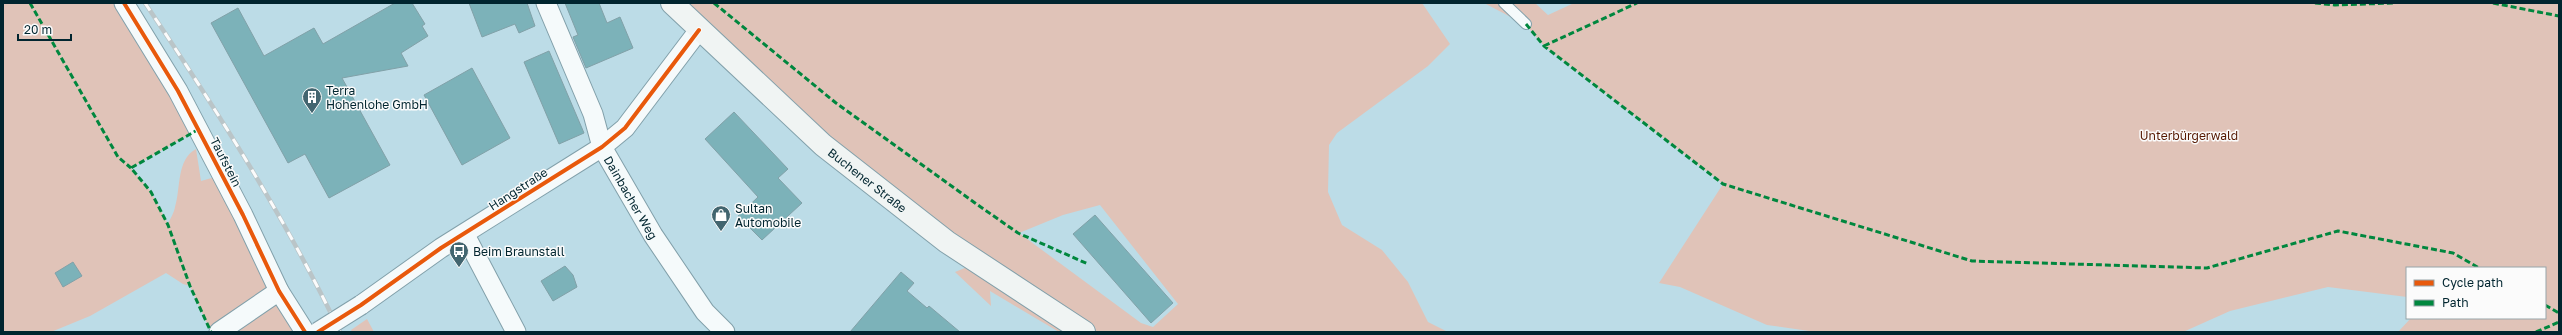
<svg xmlns="http://www.w3.org/2000/svg" width="2562" height="335" font-family="'Golos Text',sans-serif">
<rect width="100%" height="100%" fill="#bcdce7"/>
<path fill="#e0c3b8" fill-rule="evenodd" d="M3,3H124L199,129L131,168L151,192L168,224C170,219 174,213 175,207C181,188 176,160 196,149L201,181L222,175L305,332H211L190,286L183,284L166,273L90,316L51,332H3Z
M672,3H1422L1450,44L1428,66L1337,133L1329,145L1328,192L1342,225L1382,250L1408,282L1428,322L1448,332H1059L990,291L991,306L955,272L977,263ZM1100,205L1178,304L1153,327L1141,323L1019,233L1063,215Z
M1484,3H1535L1548,15L1574,3H2559V332H2398L2411,318H2545V268H2407V297L2328,287L2230,311L2183,332H1816L1767,325L1680,287L1659,283L1723,184L1544,46L1526,25Z
M367,319L374,332H352L351,330Z"/>
<path fill="#7cb2b9" stroke="#81a1a8" d="M395,3H412L425,24L422,26L428,36L401,53L408,66L342,78L390,165L329,198L305,154L288,163L211,23L238,8L264,56L314,28L323,44Z
M469,3H527L535,26L519,33L515,24L482,37Z
M565,3H599L607,23L620,17L633,48L586,68L573,37L578,35Z
M549,51L584,133L559,144L524,62Z
M472,68L510,138L462,165L424,95Z
M734,112L788,169L778,178L802,203L762,240L738,216L758,197L705,139Z
M1095,215L1173,303L1151,323L1073,234Z
M73,262L82,276L63,287L55,273Z
M565,266L573,275L577,287L553,301L541,281Z
M901,272L914,283L907,291L927,308L929,306L960,332H850Z"/>
<g fill="none" stroke-linecap="round" stroke-linejoin="round">
<defs>
<path id="lane" d="M1504,3L1526,24"/>
<g id="street">
<path d="M124,3L178,91L243,215L279,291L305,332"/>
<path id="s1" d="M546,3L593,114L602,147L653,235L705,312L725,332"/>
<path d="M465,235L516,332"/>
<path d="M361,305L441,248L602,147L625,128L699,30"/>
<path d="M219,332L279,291"/>
</g>
<g id="secondary">
<path id="s2" d="M672,3L823,145L947,242L1084,332"/>
</g>
</defs>
<use href="#lane" stroke="#82a0aa" stroke-width="12"/>
<use href="#street" stroke="#82a0aa" stroke-width="21"/>
<use href="#secondary" stroke="#82a0aa" stroke-width="24"/>
<use href="#lane" stroke="#f5fafb" stroke-width="10"/>
<use href="#street" stroke="#f5fafb" stroke-width="19"/>
<use href="#secondary" stroke="#f0f4f3" stroke-width="22"/>
<defs>
<path id="rail" d="M145,3C216,109 285,217 340,332"/>
</defs>
<use href="#rail" stroke="#bac5c8" stroke-width="4.5"/>
<use href="#rail" stroke="#fbfbfb" stroke-width="3" stroke-dasharray="9" stroke-linecap="butt"/>
<defs>
<path id="street-bridge" d="M318,332L361,305"/>
</defs>
<use href="#street-bridge" stroke="#82a0aa" stroke-width="21" stroke-linecap="butt"/>
<use href="#street-bridge" stroke="#f5fafb" stroke-width="19"/>
<path stroke="#00873e" stroke-width="3" stroke-dasharray="6 3" stroke-linecap="butt" d="M30,3L118,157L131,168
M714,3L836,103L975,203L1018,233L1088,264
M2315,3L2335,5L2394,3
M2493,3L2559,16
M1526,24L1544,46L1723,184L1972,261L2207,268L2338,231L2453,253L2479,268
M1544,46L1637,3
M199,129L131,168L151,192L168,225L190,286L211,332
M2545,305L2559,313
M2536,332L2559,322"/>
<defs>
<path id="cycleway" d="M124,3L178,91L243,215L279,291L305,332
M318,332L361,305L441,248L602,147L625,128L699,30"/>
</defs>
<use href="#cycleway" stroke="#fbfbfb" stroke-width="6"/>
<use href="#cycleway" stroke="#e8590c" stroke-width="4"/>
</g>
<defs>
<symbol id="building-pin" viewBox="-11 -11 22 30"><path d="M0 17L-7.5 6A9.5 9.5 0 1 1 7.5 6Z" fill="#42656f" stroke="#fbfbfb"/><path d="M-4-6H4V6H1V3H-1V6H-4ZM-2.5-4.3h1.7v1.8h-1.7ZM.8-4.3h1.7v1.8H.8ZM-2.5-1h1.7V.8h-1.7ZM.8-1h1.7V.8H.8Z" fill="#fff"/></symbol>
<symbol id="shop-pin" viewBox="-11 -11 22 30"><path d="M0 17L-7.5 6A9.5 9.5 0 1 1 7.5 6Z" fill="#42656f" stroke="#fbfbfb"/><path d="M-5-2.5h2.3a2.7 3.5 0 0 1 5.4 0H5L5.5 6h-11ZM-1.5-2.5h3a1.5 2.3 0 0 0-3 0Z" fill="#fff"/></symbol>
<symbol id="bus-pin" viewBox="-11 -11 22 30"><path d="M0 17L-7.5 6A9.5 9.5 0 1 1 7.5 6Z" fill="#42656f" stroke="#fbfbfb"/><path d="M-5-6H5V4H4V6H2V4H-2V6H-4V4H-5ZM-3.5-4V0h7V-4ZM-3.5 1.2v1.5H-2V1.2ZM2 1.2v1.5H3.5V1.2Z" fill="#fff"/></symbol>
</defs>
<g fill-rule="evenodd">
<use href="#building-pin" x="301" y="86" width="22" height="30"/>
<use href="#shop-pin" x="710" y="204" width="22" height="30"/>
<use href="#bus-pin" x="448" y="240" width="22" height="30"/>
</g>
<g text-anchor="middle" dominant-baseline="central" stroke-width="3" stroke-linejoin="round" paint-order="stroke">
<g font-size="12" fill="#01252f" stroke="#fbfbfb" text-anchor="start">
<text x="326" y="90">Terra<tspan x="326" dy="14">Hohenlohe GmbH</tspan></text>
<text x="735" y="208">Sultan<tspan x="735" dy="14">Automobile</tspan></text>
<text x="473" y="251">Beim Braunstall</text>
</g>
<g font-size="12" fill="#551800" stroke="#fbfbfb">
<text x="2189" y="135">Unterbürgerwald</text>
</g>
<g font-size="12" fill="#01252f" stroke="#fbfbfb">
<text transform="translate(226 162) rotate(63)">Taufstein</text>
<text stroke="none"><textPath href="#s2" startOffset="264">Buchener Straße</textPath></text>
<text transform="translate(518 189) rotate(-33)">Hangstraße</text>
<text stroke="none"><textPath href="#s1" startOffset="213">Dainbacher Weg</textPath></text>
</g>
</g>
<rect width="2562" height="335" fill="none" stroke="#01252f" stroke-width="8"/>
<rect x="2406" y="267" width="140" height="52" fill="#fbfbfb" stroke="#97a5a9"/>
<rect x="2414" y="280" width="20" height="6" fill="#e8590c" stroke="#97a5a9"/>
<text x="2442" y="287" font-size="12" fill="#01252f">Cycle path</text>
<rect x="2414" y="300" width="20" height="6" fill="#00873e" stroke="#97a5a9"/>
<text x="2442" y="307" font-size="12" fill="#01252f">Path</text>
<path d="M18 34v6h53v-6" fill="none" stroke="#01252f" stroke-width="2"/>
<text x="24" y="34" font-size="12" fill="#01252f" stroke="#fbfbfb" stroke-width="3" paint-order="stroke">20 m</text>
</svg>
